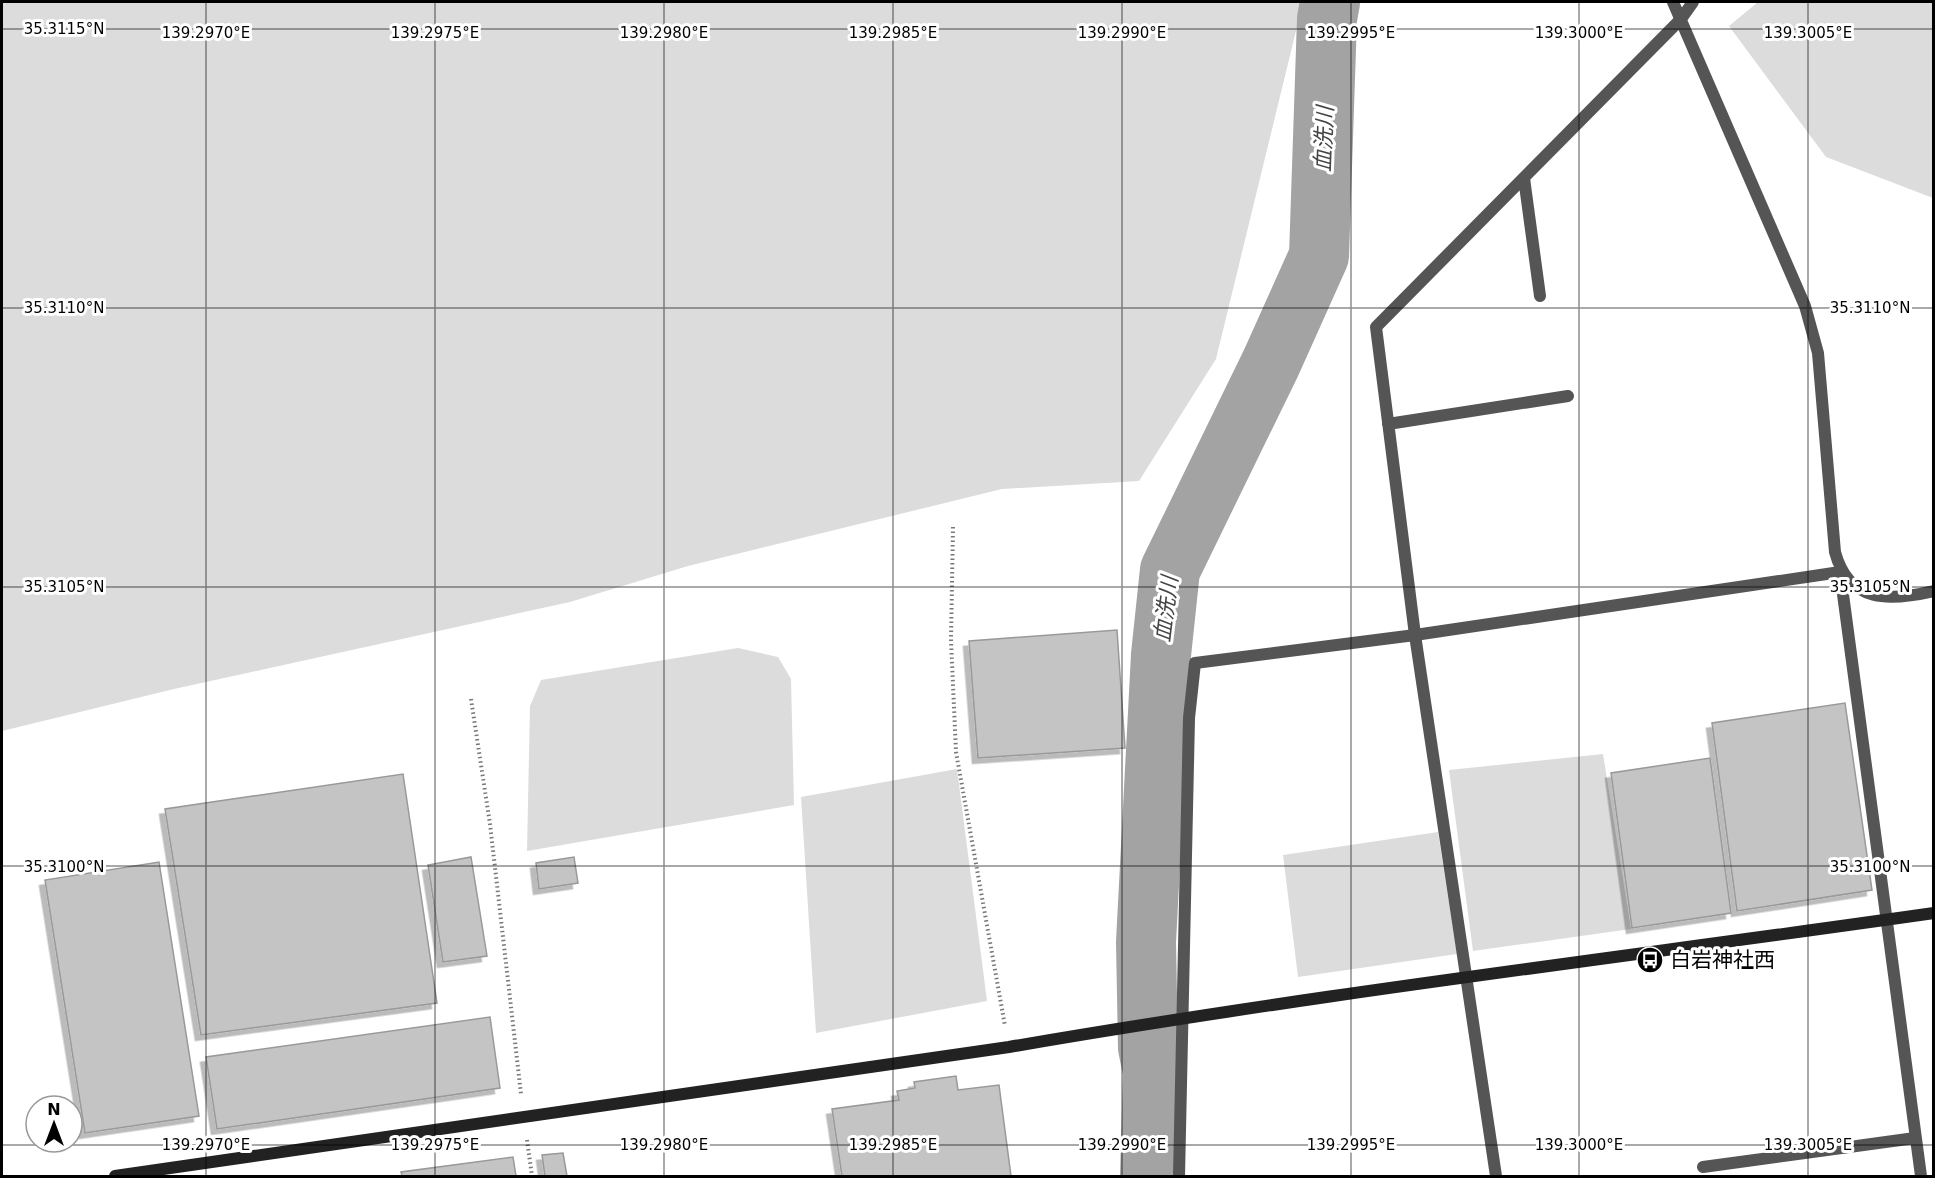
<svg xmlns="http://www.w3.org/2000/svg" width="1935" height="1178" font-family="'DejaVu Sans','Noto Sans JP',sans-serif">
<defs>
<filter id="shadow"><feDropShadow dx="-5.5" dy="5.5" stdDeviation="0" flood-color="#0004"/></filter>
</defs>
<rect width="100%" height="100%" fill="#fff"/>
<path fill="#dcdcdc" d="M2,2H1303L1216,359L1139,481L1002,489L688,566L570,602L174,689L2,731Z
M1758,2H1933V198L1826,157L1729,26Z
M738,648L778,657L791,679L794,805L527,851L530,706L541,680Z
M1603,754L1631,929L1473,951L1449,770Z
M957,769L987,1001L816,1033L801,797Z
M1438,832L1457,954L1298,977L1283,855Z"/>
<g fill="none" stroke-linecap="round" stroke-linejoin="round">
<path stroke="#a3a3a3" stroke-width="60" d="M1150,1176L1153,1072L1148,1048L1146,942L1161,655L1170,570L1271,363L1319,256L1327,19L1330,2"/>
</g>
<path fill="#c4c4c4" stroke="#999" stroke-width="1.5" filter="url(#shadow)" d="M1117,630L1125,748L978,758L969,641Z
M1845,703L1872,890L1737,911L1712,723Z
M1710,758L1731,913L1632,928L1611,773Z
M403,774L437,1003L201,1035L165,809Z
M471,857L487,956L443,962L428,865Z
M574,857L578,883L539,889L536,863Z
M159,862L199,1116L85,1133L45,880Z
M490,1017L500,1088L217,1129L206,1057Z
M956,1076L958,1090L999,1085L1011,1176H842L832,1109L899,1100L897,1091L915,1088L914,1082Z
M563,1153L567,1176H545L542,1155Z
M513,1157L516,1176H402L401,1172Z"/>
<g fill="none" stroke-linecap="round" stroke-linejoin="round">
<path stroke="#777" stroke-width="4" stroke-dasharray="1.5 3" stroke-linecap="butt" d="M953,527L951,640L956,752L1005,1026
M471,699L490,824L521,1094
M527,1140L532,1176"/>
<path stroke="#555" stroke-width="12" d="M1524,178L1540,296
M1388,424L1568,396
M1840,572L1921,1176
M1703,1167L1915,1138
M1496,1176L1415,635L1376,327L1681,19"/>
<path stroke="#555" stroke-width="12" d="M1673,2L1805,306L1818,353L1835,552C1849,604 1890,601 1934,591
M1681,19L1693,2
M1179,1176L1189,718L1195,663L1415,635L1840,572"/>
<path stroke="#222" stroke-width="12" d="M115,1176L1009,1047C1316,994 1625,957 1934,913"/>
</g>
<path fill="none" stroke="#000" stroke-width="1.5" stroke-opacity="0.45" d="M206,2V1176M435,2V1176M664,2V1176M893,2V1176M1122,2V1176M1351,2V1176M1579,2V1176M1808,2V1176M2,29H1934M2,308H1934M2,587H1934M2,866H1934M2,1145H1934"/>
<defs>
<symbol id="bus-disc" viewBox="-11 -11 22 22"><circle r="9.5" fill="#000" stroke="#fff"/><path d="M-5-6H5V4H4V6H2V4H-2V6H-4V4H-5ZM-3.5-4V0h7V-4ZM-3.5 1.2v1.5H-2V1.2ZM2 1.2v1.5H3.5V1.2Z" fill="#fff"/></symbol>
</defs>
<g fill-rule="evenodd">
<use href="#bus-disc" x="1635" y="945" width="30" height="30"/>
</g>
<g text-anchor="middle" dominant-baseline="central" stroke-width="6" stroke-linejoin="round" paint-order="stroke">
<g font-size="21" fill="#000" stroke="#fff" text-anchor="start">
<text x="1670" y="960">白岩神社西</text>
</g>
<g font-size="22" font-style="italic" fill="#444" stroke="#fff">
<text transform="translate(1324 139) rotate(-88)">血洗川</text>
<text transform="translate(1166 609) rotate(-83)">血洗川</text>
</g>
</g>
<g font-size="15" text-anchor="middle" fill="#000" stroke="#fff" stroke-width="6" stroke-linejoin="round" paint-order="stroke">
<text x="64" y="34">35.3115°N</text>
<text x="206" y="38">139.2970°E</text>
<text x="435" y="38">139.2975°E</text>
<text x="664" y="38">139.2980°E</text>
<text x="893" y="38">139.2985°E</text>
<text x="1122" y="38">139.2990°E</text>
<text x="1351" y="38">139.2995°E</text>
<text x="1579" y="38">139.3000°E</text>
<text x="1808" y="38">139.3005°E</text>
<text x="64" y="313">35.3110°N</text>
<text x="1870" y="313">35.3110°N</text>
<text x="64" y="592">35.3105°N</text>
<text x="1870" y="592">35.3105°N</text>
<text x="64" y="872">35.3100°N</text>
<text x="1870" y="872">35.3100°N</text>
<text x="206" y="1150">139.2970°E</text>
<text x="435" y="1150">139.2975°E</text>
<text x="664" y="1150">139.2980°E</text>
<text x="893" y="1150">139.2985°E</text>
<text x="1122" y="1150">139.2990°E</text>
<text x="1351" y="1150">139.2995°E</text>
<text x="1579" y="1150">139.3000°E</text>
<text x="1808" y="1150">139.3005°E</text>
</g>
<rect width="1935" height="1178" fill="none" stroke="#000000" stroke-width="6"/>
<g transform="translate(54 1124)"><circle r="28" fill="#ffffff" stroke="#999999" stroke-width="1.5"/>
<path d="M0-4.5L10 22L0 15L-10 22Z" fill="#000000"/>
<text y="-9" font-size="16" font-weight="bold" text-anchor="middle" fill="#000000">N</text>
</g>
</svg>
